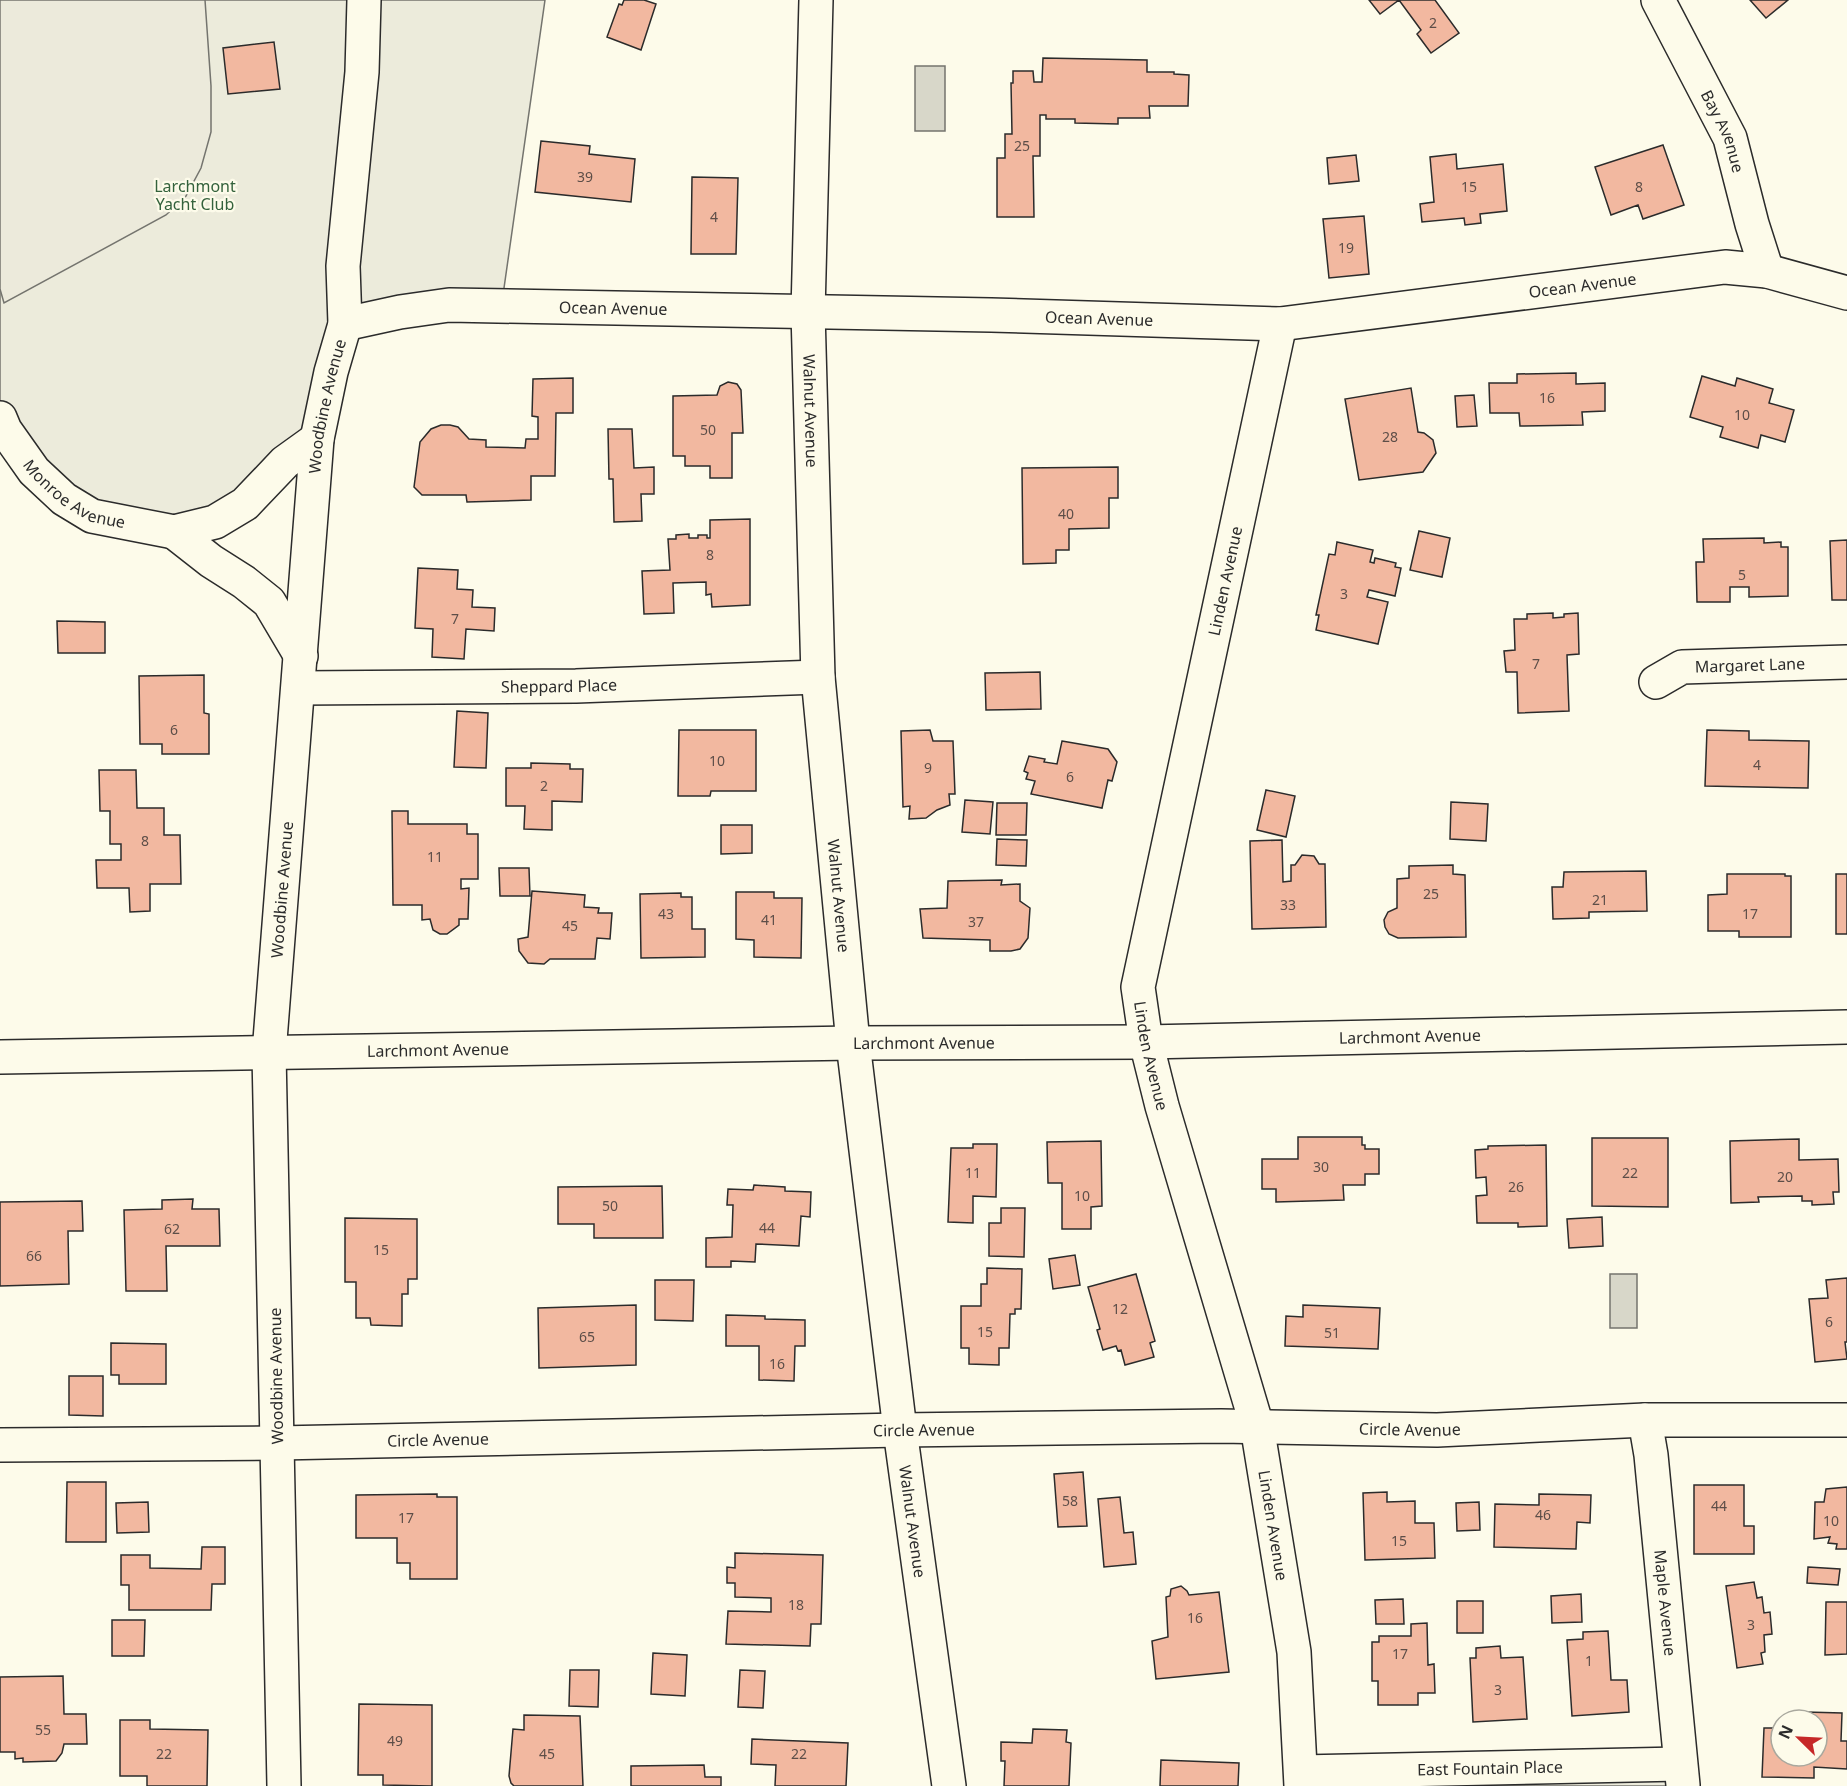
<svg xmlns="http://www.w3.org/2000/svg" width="1847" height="1786" font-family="'Noto Sans',sans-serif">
<rect width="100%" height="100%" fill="#fdfbea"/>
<path fill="#ecebdb" stroke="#74746e" stroke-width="1.5" d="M0,0H545L502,302L343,321L313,436L244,499L176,528L70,497L0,405Z
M1674,1773L1676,1786H1310Z"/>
<path fill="#eceadb" stroke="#74746e" stroke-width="1.5" d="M0,0H205L211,86V132L201,168L186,196L166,215L4,303L0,289Z"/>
<path fill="#d8d7c9" stroke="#74746e" stroke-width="1.5" d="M915,66H945V131H915Z
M1610,1274H1637V1328H1610Z"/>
<path fill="#f2b8a0" stroke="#2b2b2b" stroke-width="1.5" d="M624,0H644L656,4L641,50L607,37L619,4L622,5Z
M1369,0H1435L1459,33L1431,53L1417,34L1421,30L1399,0L1380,14Z
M1750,0H1788L1766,18Z
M274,42L280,89L228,94L223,48Z
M1043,58L1147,60V72H1174V74L1189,75L1188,106H1149L1150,118H1118V124L1075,123V119H1046V115H1040V156H1033L1034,217H997V158H1005V134H1012L1011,83H1013V71H1033L1034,82H1042Z
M541,141L590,146L589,154L635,159L631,202L535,192Z
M1663,145L1684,205L1643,219L1638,205L1611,215L1595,167Z
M1456,154L1457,169L1503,164L1507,211L1480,214L1481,223L1465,225L1464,218L1422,222L1420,204L1434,202L1430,157Z
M1356,155L1359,181L1329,184L1327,158Z
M692,177L738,178L736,254H691Z
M1364,216L1369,274L1329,278L1323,219Z
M1576,373V384L1605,383V411L1582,412L1583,425L1520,426L1519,413H1490L1489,383H1517V374Z
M1702,376L1735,386L1737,378L1773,389L1769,403L1794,410L1785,442L1761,435L1758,448L1720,437L1723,427L1690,417Z
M573,378V413H556L555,476H531V500L467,502L466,495H422L414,487L420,442L431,429L441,425H450L458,427L469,439L486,440V447L525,448L526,439H538V417L532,416L533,379Z
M728,382L737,384L741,390L743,433H732V478H710V466H685V456H673V396L717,395L720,386Z
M1411,388L1418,432L1424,433L1433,440L1436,453L1423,472L1359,480L1345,399Z
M1474,395L1477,426L1457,427L1455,396Z
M608,429H632L634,468L654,467V494H641L642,521L614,522L613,479H609Z
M1118,467V498H1109V528L1069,529V550H1056V563L1023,564L1022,468Z
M750,519V605L712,607L711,594L706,595V582L673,583L674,613L644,614L642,571L670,570L668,539H676V535L689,534V538H698V535H707V538H710V520Z
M1419,531L1450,538L1442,577L1410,570Z
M1764,538V543L1781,542V547H1788V596L1749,597V587H1730V602H1697L1696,562H1704L1703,539Z
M1847,540V600H1832L1830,541Z
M1337,542L1373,550L1370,562L1374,563L1375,558L1396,563L1395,567L1401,568L1395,596L1369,590L1367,597L1388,602L1378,644L1316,630L1319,615H1316L1329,554L1335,555Z
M418,568L458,570L457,589L473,590L472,607L495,608L494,631L466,629L464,659L432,657L433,629L415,628Z
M1553,613V618L1564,617V614L1578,613L1579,654L1567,655L1569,711L1518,713L1517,672H1506L1504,651L1515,650L1514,619H1527V614Z
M57,621L105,622V653H58Z
M1040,672L1041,709L986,710L985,673Z
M204,675V713L209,714V754H162V744H140L139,676Z
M457,711L488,713L486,768L454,767Z
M679,730H756V791H711L710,796H678Z
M930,730L933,741H953L955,794H949L950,805L937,810L926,818L909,819L910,806L903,807L901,731Z
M1707,730L1749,731V740L1809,741L1808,788L1705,786Z
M1062,741L1108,749L1117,762L1112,781L1108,780L1102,808L1031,794L1035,781L1026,779L1028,773L1024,771L1029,756L1045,759L1044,762L1057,764Z
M531,763L570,764V769H583L582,802L552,801V830L524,829L525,806H506V768H531Z
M99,770H136L137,808H164V835H180L181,884H150V911L130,912L129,888H97L96,860H121V844H110V811H100Z
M1266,790L1295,796L1286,837L1257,830Z
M965,800L993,802L990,834L962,832Z
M1451,802L1488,804L1486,841L1450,839Z
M997,803H1027L1026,835H996Z
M392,811H408V824H467V834H478V879H461V889L469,888L468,919H459V925L447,934H440L433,930L430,919L422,920V905H393Z
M721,825H752V853L721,854Z
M997,839L1027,840L1026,866L996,865Z
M1282,840L1283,882L1291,881V865H1295L1302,855L1314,856L1319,864H1325L1326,927L1252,929L1250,841Z
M1453,865V874L1465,875L1466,937L1398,938L1389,934L1385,927L1384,920L1388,912L1397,908V879L1409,878V866Z
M499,868H529L530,896H500Z
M1646,871L1647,911L1589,912V918L1553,919L1552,887H1563L1564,872Z
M1727,874H1785V876H1791V937H1739V931H1708V895L1727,894Z
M1836,874H1847V934H1836Z
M1002,880L1001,885L1020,884V901L1030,908L1028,938L1020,949L1011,951H990V940L923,938L920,909L947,908L948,881Z
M532,891L585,895L584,907L599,908L598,913H612L610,939L597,938L595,959H550L544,964L528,963L519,951L518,939L528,937Z
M736,892H774V898H802L801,958L754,957V940L736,939Z
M681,893V897H692V929H705V957L641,958L640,894Z
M1298,1137H1362V1145H1365V1149H1379V1174H1365V1185H1343L1344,1200L1276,1202V1189H1262V1159H1298Z
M1592,1138H1668V1207L1592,1206Z
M1799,1139V1160L1838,1159L1839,1192H1833L1834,1204L1812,1205V1201H1802V1196L1758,1197L1759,1202L1731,1203L1730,1141Z
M1101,1141L1102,1206L1091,1207V1229H1062V1183H1048L1047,1142Z
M973,1144H997L996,1197L973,1196V1223L948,1222L951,1148H973Z
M1546,1145L1547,1226L1518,1227V1223H1477L1476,1196L1487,1195L1486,1177L1476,1178L1475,1150L1488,1149V1146Z
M754,1185L785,1187V1191L811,1192L810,1217L801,1216L799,1246L756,1244L755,1262L731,1261V1267H706V1238L732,1237L733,1205H727L728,1189L753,1190Z
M662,1186L663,1238H594V1224H558V1187Z
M193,1199L192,1209H219L220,1246H166L167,1291H126L124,1210L162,1209V1200Z
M82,1201L83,1231H68L69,1284L0,1286V1202Z
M1001,1208H1025L1024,1257L989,1256V1223H1001Z
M1602,1217L1603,1246L1569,1248L1567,1219Z
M345,1218L417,1219V1279H408V1294H402V1326L371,1325L370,1318H356V1282H345Z
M1075,1255L1080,1285L1053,1289L1049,1259Z
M987,1268L1022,1269L1021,1309H1015V1314H1010L1009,1348H999V1365L969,1364V1348H961V1306H981V1284H987Z
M1136,1274L1155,1341L1150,1343L1154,1357L1125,1365L1121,1350L1118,1351L1116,1346L1103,1350L1097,1330L1100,1329L1088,1287Z
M1847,1278V1342H1845L1847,1359L1815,1362L1809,1299L1828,1298L1826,1280Z
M655,1280H694L693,1321L655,1320Z
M636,1305V1365L539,1368L538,1308Z
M1303,1305L1380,1308L1378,1349L1285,1346L1286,1316L1303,1317Z
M726,1315L765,1316V1319L805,1320V1346H795L794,1381L759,1380V1346H726Z
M111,1343L166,1344V1384H119V1375H111Z
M69,1376H103V1416L69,1415Z
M1083,1472L1087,1526L1058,1527L1054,1474Z
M67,1482H106V1542H66Z
M1694,1485H1744V1526H1754V1554H1694Z
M1847,1487V1549H1836L1837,1544L1828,1543L1830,1537L1814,1539L1815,1502H1824L1826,1489Z
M1387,1492V1502L1415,1501V1523H1434L1435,1558L1365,1560L1363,1493Z
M437,1494V1497H457V1579H410V1563H397V1538H356V1495Z
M1539,1494L1591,1495L1590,1523L1577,1522L1576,1549L1494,1547L1495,1504L1539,1505Z
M1120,1497L1124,1533L1133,1532L1136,1564L1104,1567L1098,1499Z
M148,1502L149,1532L117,1533L116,1503Z
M1479,1502L1480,1530L1457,1531L1456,1503Z
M202,1547H225V1584H212L211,1610H129V1585H121V1555H150V1568L201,1569Z
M735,1553L823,1555L821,1624H811L810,1646L726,1644L728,1611L771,1612V1598L735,1597V1583H727V1567L735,1568Z
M1808,1567L1840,1569L1838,1585L1807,1583Z
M1754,1582L1757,1598L1762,1597L1764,1613L1770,1612L1772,1634L1764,1635L1765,1652L1761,1653L1763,1664L1737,1668L1726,1586Z
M1181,1586L1187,1591L1189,1595L1219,1592L1229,1672L1156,1679L1152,1641L1168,1637L1166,1597L1170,1596L1171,1589Z
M1581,1594L1582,1622L1552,1623L1551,1596Z
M1403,1599L1404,1624H1376L1375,1600Z
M1457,1601H1483V1633H1457Z
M1826,1602H1847V1654L1825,1655Z
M112,1620H145L144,1656H112Z
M1427,1623L1428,1665L1434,1664L1435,1693H1418V1705H1378V1681H1372V1642H1379V1636H1411V1624Z
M1608,1631L1611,1680H1627L1629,1712L1572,1716L1567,1640L1583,1639V1632Z
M1500,1646L1501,1658L1523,1657L1527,1719L1473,1722L1470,1658H1476V1648Z
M653,1653L687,1655L685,1696L651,1694Z
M570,1670H599L598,1707L569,1706Z
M740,1670L765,1671L763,1708L738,1707Z
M63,1676L64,1714H86L87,1744H64L62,1753L56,1761L23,1762V1758L15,1759V1752H0V1677Z
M359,1704L432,1705V1786L383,1785V1775H358Z
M1805,1712L1842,1713L1841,1741H1847V1769L1814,1767V1778L1762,1777L1764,1728H1781V1756H1817V1720H1805Z
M524,1715L580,1716L583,1786H514L511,1783L509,1776L513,1729L524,1730Z
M120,1720H150V1729L208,1730L207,1786H147V1776H120Z
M1033,1729L1067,1730L1066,1742L1071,1743L1069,1786H1004L1005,1761H1001V1742L1032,1743Z
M752,1739L848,1743L846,1786H775L776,1765L751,1764Z
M1161,1760L1239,1763L1238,1786H1160Z
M704,1765L705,1777H721V1786H631V1766Z"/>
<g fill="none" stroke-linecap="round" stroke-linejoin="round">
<defs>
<g id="minor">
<path id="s1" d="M816,0L808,312L818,677L853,1043L900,1430L949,1786"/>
<path id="s2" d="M1658,0L1730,138L1752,224L1767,271"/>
<path id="s3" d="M345,324L400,312L449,305L991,315L1280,324L1725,267L1767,271L1847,293"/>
<path id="s4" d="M1280,324L1138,987L1146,1042L1162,1106L1257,1426L1294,1652L1301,1786"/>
<path id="s5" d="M0,418L5,430L34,471L64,499L92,516L174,532L215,522L245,504L285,462L317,439"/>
<path d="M174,532L211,561L244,582L269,602L301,656"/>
<path id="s6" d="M1656,682L1682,667L1847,662"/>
<path id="s7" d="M299,688L576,686L818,677"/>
<path id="s8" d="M0,1057L853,1043L1146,1042L1847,1027"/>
<path id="s9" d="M1645,1420L1651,1455L1683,1785"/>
<path id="s10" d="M0,1445L278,1443L900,1430L1221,1426L1437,1430L1645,1420H1847"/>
<path id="s11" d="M1301,1772L1680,1764"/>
<path id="s12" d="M284,1786L269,1053L317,439L331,372L345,324L343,266L362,72L364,0"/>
</g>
</defs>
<use href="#minor" stroke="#2b2b2b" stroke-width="36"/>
<use href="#minor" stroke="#fdfbea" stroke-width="33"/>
</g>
<g text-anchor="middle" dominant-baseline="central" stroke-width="4.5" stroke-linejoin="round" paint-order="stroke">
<g font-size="14" fill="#5d4e48">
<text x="1433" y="22">2</text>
<text x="1022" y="145">25</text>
<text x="585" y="176">39</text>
<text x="1469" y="186">15</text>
<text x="1639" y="186">8</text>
<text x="714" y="216">4</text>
<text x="1346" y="247">19</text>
<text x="1547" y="397">16</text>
<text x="1742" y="414">10</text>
<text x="708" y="429">50</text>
<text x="1390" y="436">28</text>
<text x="1066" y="513">40</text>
<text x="710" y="554">8</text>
<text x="1742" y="574">5</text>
<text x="1344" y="593">3</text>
<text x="455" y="618">7</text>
<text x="1536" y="663">7</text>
<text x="174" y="729">6</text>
<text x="717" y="760">10</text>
<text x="1757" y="764">4</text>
<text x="928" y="767">9</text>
<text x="1070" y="776">6</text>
<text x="544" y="785">2</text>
<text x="145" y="840">8</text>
<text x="435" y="856">11</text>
<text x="1431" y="893">25</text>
<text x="1600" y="899">21</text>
<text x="1288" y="904">33</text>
<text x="666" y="913">43</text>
<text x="1750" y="913">17</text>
<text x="769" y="919">41</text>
<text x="976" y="921">37</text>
<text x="570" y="925">45</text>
<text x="1321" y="1166">30</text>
<text x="973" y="1172">11</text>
<text x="1630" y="1172">22</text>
<text x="1785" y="1176">20</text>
<text x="1516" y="1186">26</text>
<text x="1082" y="1195">10</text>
<text x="610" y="1205">50</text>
<text x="767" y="1227">44</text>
<text x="172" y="1228">62</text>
<text x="381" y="1249">15</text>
<text x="34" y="1255">66</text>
<text x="1120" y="1308">12</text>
<text x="1829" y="1321">6</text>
<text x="985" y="1331">15</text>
<text x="1332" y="1332">51</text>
<text x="587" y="1336">65</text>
<text x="777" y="1363">16</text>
<text x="1070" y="1500">58</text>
<text x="1719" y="1505">44</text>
<text x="1543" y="1514">46</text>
<text x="406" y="1517">17</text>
<text x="1831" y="1520">10</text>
<text x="1399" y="1540">15</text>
<text x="796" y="1604">18</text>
<text x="1195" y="1617">16</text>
<text x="1751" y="1624">3</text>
<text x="1400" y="1653">17</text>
<text x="1589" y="1660">1</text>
<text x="1498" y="1689">3</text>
<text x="43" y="1729">55</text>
<text x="395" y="1740">49</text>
<text x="164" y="1753">22</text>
<text x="547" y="1753">45</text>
<text x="799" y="1753">22</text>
</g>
<g font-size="16" fill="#2b2b2b" stroke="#fdfbea">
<text stroke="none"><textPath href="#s2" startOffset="147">Bay Avenue</textPath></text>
<text stroke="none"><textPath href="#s3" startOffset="1242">Ocean Avenue</textPath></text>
<text stroke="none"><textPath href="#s3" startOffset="270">Ocean Avenue</textPath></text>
<text stroke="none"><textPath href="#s3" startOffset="756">Ocean Avenue</textPath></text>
<text stroke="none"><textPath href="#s12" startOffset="1383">Woodbine Avenue</textPath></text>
<text stroke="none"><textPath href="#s1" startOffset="411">Walnut Avenue</textPath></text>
<text stroke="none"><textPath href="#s5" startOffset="111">Monroe Avenue</textPath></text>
<text transform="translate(1225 581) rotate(-78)">Linden Avenue</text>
<text stroke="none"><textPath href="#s6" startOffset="98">Margaret Lane</textPath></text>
<text stroke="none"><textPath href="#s7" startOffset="260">Sheppard Place</textPath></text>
<text stroke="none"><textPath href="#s12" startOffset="897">Woodbine Avenue</textPath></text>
<text stroke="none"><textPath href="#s1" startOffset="897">Walnut Avenue</textPath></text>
<text stroke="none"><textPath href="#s8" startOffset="1410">Larchmont Avenue</textPath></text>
<text stroke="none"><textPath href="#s8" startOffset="924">Larchmont Avenue</textPath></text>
<text stroke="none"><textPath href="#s8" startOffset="438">Larchmont Avenue</textPath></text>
<text stroke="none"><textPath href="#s4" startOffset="748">Linden Avenue</textPath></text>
<text transform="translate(276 1376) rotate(-91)">Woodbine Avenue</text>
<text stroke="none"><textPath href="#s10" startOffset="1410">Circle Avenue</textPath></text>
<text stroke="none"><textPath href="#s10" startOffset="924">Circle Avenue</textPath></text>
<text stroke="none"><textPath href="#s10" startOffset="438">Circle Avenue</textPath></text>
<text stroke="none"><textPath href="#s1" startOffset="1527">Walnut Avenue</textPath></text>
<text stroke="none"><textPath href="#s4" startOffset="1234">Linden Avenue</textPath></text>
<text stroke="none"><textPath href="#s9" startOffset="184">Maple Avenue</textPath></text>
<text stroke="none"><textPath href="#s11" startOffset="189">East Fountain Place</textPath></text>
</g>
<g font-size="16" fill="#34623c" stroke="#fdfbea">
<text x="195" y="186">Larchmont<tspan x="195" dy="18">Yacht Club</tspan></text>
</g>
</g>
<g transform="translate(1799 1738) rotate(294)"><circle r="28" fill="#fdfbea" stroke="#a9a89e" stroke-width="1.5"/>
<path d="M0-4.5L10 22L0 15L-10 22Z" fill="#c62828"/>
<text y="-9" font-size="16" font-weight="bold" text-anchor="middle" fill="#2b2b2b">N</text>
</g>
</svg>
